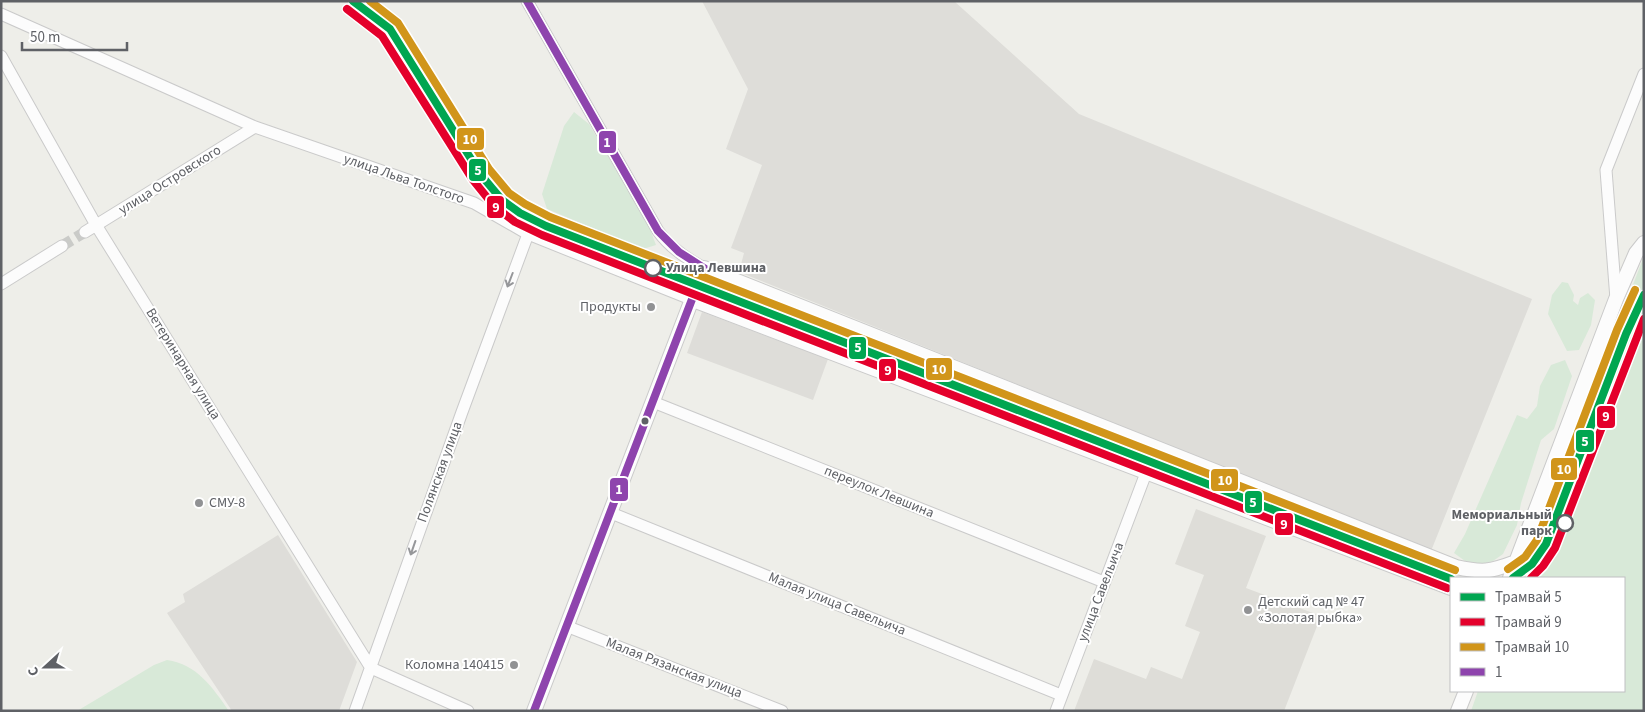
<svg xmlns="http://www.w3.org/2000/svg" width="1645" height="712" font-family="'Source Sans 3',sans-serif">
<rect width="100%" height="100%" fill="#eeeee9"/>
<path fill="#deddd9" d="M702,1H954L1079,114L1532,299L1431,551L739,272L744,253L731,248L762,165L726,149L748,89Z
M702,312L828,359L813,400L687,353Z
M278,535L357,662L339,711H232L167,613L185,602L183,594Z"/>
<path fill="#deddd8" d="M1196,509L1266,536L1246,588L1321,616L1284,711H1074L1094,659L1146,679L1151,667L1182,679L1200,632L1185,626L1204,575L1175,564Z"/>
<path fill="#d8e9d8" d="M574,112L589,124L648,224L656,245L643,249L547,209L542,194L564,126Z
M1644,256V711H1471L1478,691H1624V578H1520Z
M1562,282L1568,283L1574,295L1573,301L1578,305L1580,298L1588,293L1595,300L1591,325L1579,350L1567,351L1548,314L1552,295Z
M1565,360L1572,376L1554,429L1541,440L1521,503L1517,525L1503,554L1493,561L1480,565L1465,561L1454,553L1465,534L1517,415L1527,419L1537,406L1540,386L1551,365Z
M167,660C197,664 213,688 229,711H77L154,665Z"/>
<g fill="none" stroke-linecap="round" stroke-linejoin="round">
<path stroke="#cacbc8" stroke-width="11" stroke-dasharray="11 5.5" stroke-linecap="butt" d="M62,246L85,232"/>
<defs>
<path id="minor" d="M527,1L658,231C670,248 687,259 704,268
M1,14L255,127L474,203L528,234L693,300
M1,56L96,225L371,668L468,711
M85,232L255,127
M1,284L62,246
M1616,299L1606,170L1644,74
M653,402L1104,582
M611,513L1061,695
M566,626L782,711
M355,711L462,412L528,234
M1056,711L1146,473"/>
<path id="tertiary" d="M693,300L1451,588
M1510,578L1616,299L1636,253L1644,243
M534,711L704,268L1456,567C1483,573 1489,572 1516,562
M1458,711L1466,691"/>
</defs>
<use href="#minor" stroke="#cacaca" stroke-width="13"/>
<use href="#tertiary" stroke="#cacaca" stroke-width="16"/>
<use href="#minor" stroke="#fcfcfc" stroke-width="11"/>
<use href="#tertiary" stroke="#fcfcfc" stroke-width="14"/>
<defs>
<path id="bus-1" d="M527,1L658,231L679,252L704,268
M534,711L704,268"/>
</defs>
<use href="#bus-1" stroke="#fff" stroke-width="11"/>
<use href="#bus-1" stroke="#8e44ad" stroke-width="8"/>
<defs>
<path id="tram-1" d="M353,1L390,29L481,175L502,200L520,213L546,226L1451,579
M1513,578L1532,564L1546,544L1626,334L1644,295"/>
<path id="tram-2" d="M347,9L382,36L473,180L494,206L515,222L542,235L1447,588
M1531,578L1543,566L1555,548L1644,319"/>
<path id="tram-3" d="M370,1L398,23L489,169L509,193L525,204L550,217L1455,570
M1508,569L1525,557L1537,540L1617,330L1635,290"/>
</defs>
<use href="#tram-1" stroke="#fff" stroke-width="11"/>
<use href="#tram-2" stroke="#fff" stroke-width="11"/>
<use href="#tram-3" stroke="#fff" stroke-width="11"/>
<use href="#tram-1" stroke="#00a651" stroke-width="8"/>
<use href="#tram-2" stroke="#e4002b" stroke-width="8"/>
<use href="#tram-3" stroke="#d1951a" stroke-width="8"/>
</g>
<defs><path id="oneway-shaft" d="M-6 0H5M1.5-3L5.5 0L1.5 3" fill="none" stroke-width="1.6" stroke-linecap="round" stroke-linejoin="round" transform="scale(1.25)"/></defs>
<g stroke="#96979a">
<use href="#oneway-shaft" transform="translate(510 280) rotate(111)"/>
<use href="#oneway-shaft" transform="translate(413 548) rotate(109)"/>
</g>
<g fill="#fff" stroke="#5f6166" stroke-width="2.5">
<circle cx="653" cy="268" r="8"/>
<circle cx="1565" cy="523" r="8"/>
</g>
<g fill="#919294" stroke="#fff" stroke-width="2">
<circle cx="651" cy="307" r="5"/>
<circle cx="199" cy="503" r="5"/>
<circle cx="1248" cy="610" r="5"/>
<circle cx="514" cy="665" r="5"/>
</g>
<circle fill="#5f6166" stroke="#fff" stroke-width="2" cx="645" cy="421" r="4.5"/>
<g text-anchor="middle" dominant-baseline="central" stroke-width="4" stroke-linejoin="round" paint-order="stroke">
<g font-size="14" fill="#5f6166" stroke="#fff">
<text transform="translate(404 179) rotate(19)">улица Льва Толстого</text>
<text transform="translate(170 180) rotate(-32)">улица Островского</text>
<text transform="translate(183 364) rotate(58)">Ветеринарная улица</text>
<text transform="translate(440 472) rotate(-70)">Полянская улица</text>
<text transform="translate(879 492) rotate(22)">переулок Левшина</text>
<text transform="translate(1101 592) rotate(-69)">улица Савельича</text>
<text transform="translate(837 604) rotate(22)">Малая улица Савельича</text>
<text transform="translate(674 668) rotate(21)">Малая Рязанская улица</text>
</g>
<g font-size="14" font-weight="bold" fill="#5f6166" stroke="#fff" text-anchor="start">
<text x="666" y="268">Улица Левшина</text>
<text x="1552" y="515" text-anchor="end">Мемориальный<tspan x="1552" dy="16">парк</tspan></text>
</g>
<g font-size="14" fill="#5f6166" stroke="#fff" text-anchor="end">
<text x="641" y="307">Продукты</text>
<text x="209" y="503" text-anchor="start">СМУ-8</text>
<text x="1258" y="602" text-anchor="start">Детский сад № 47<tspan x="1258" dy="16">«Золотая рыбка»</tspan></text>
<text x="504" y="665">Коломна 140415</text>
</g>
</g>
<g stroke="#fff" stroke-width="2">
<rect x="456" y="127" width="29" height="24" rx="5" fill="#d1951a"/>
<rect x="598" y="130" width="19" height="24" rx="5" fill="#8e44ad"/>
<rect x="468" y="158" width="19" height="24" rx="5" fill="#00a651"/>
<rect x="486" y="195" width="19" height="24" rx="5" fill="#e4002b"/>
<rect x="848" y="336" width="19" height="24" rx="5" fill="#00a651"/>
<rect x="925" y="357" width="28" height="24" rx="5" fill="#d1951a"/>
<rect x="878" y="358" width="19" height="24" rx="5" fill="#e4002b"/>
<rect x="1596" y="405" width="20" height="24" rx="5" fill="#e4002b"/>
<rect x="1575" y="429" width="20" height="24" rx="5" fill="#00a651"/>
<rect x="1550" y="457" width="28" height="24" rx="5" fill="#d1951a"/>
<rect x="1210" y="468" width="29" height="24" rx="5" fill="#d1951a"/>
<rect x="609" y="477" width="20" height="25" rx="5" fill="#8e44ad"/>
<rect x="1244" y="490" width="19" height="24" rx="5" fill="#00a651"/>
<rect x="1274" y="512" width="20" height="24" rx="5" fill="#e4002b"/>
</g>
<g font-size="14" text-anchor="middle" font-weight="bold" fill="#fff">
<text x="470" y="144">10</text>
<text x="607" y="147">1</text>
<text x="478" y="175">5</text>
<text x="496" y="212">9</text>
<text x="858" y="352">5</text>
<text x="939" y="374">10</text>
<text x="888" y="375">9</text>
<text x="1606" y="421">9</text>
<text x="1585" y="446">5</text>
<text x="1564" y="474">10</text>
<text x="1225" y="485">10</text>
<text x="619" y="494">1</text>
<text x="1253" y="507">5</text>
<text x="1284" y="529">9</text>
</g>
<rect width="1645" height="712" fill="none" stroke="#5f6166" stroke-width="5"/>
<rect x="1450" y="577" width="175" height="115" fill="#ffffff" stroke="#bfc0c2"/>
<rect x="1460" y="593" width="25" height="8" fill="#00a651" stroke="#bfc0c2"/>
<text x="1495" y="602" font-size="15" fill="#5f6166">Трамвай 5</text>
<rect x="1460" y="618" width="25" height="8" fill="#e4002b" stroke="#bfc0c2"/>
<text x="1495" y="627" font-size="15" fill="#5f6166">Трамвай 9</text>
<rect x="1460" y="643" width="25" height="8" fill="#d1951a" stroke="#bfc0c2"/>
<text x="1495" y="652" font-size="15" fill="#5f6166">Трамвай 10</text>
<rect x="1460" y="668" width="25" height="8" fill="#8e44ad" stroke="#bfc0c2"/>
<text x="1495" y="677" font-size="15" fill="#5f6166">1</text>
<g transform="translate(45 667) rotate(249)" stroke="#ffffff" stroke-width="4" paint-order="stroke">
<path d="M0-4L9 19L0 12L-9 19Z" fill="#5f6166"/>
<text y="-8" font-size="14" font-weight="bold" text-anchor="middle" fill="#5f6166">С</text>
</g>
<path d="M22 42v8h105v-8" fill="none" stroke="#5f6166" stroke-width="2.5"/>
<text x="30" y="42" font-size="15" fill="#5f6166" stroke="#ffffff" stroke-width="4" paint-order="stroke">50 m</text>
</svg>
